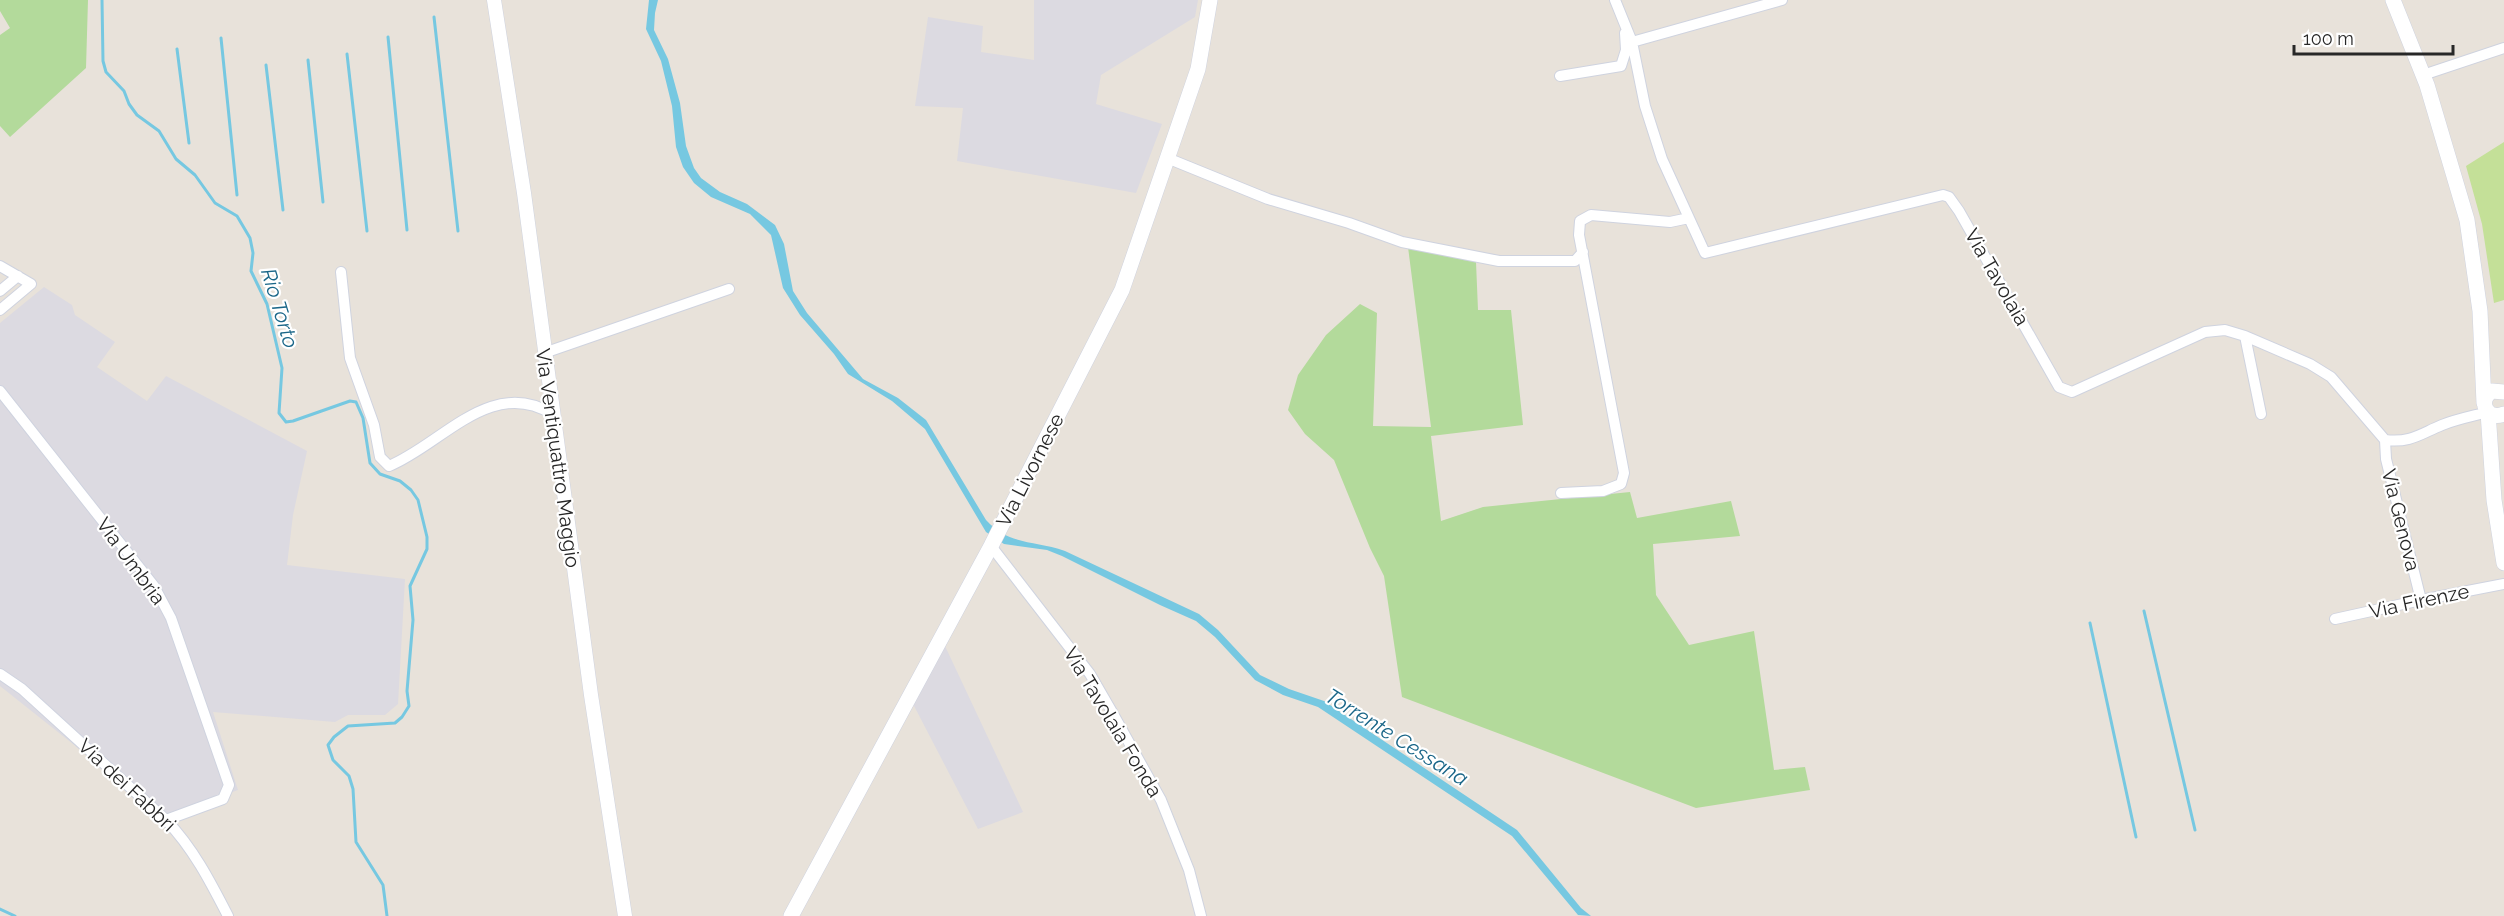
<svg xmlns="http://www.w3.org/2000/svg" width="2504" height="916" font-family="Raleway,sans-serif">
<rect width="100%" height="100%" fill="#e8e2da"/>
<path fill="#dcdae1" d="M1034,0H1198L1195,17L1101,75L1096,104L1162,124L1136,193L957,161L963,108L915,106L928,17L983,26L981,52L1034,60Z
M44,287L72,305L75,315L115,342L97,367L147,401L166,376L307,451L293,515L287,565L405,579L398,704L385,715H348L335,722L213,712L238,790L158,819L83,752L0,686V323Z
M945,646L1023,812L978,829L912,702Z"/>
<path fill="#b3da9b" d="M0,0H88L86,68L10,137L0,126V35L10,28L0,11Z
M1408,247L1476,262L1478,310H1511L1523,425L1431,436L1441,521L1483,507L1630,492L1637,518L1731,501L1740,536L1653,544L1656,595L1689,645L1754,631L1774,770L1805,767L1810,790L1696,808L1402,697L1384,576L1370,548L1334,460L1305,434L1288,410L1298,375L1326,335L1360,304L1377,313L1373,426L1431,427Z"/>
<path fill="#c4e098" d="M2504,142V300L2494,303L2482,224L2466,166Z"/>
<path fill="#76c8e1" d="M649,0H658L655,13L654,30L668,59L680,103L686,146L694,168L701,178L720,192L747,204L775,225L784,244L793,291L807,313L863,379L898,398L926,420L986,520C1010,546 1034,540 1065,551L1199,614L1218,630L1260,675L1289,689L1324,701L1517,830L1581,908L1591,916L1578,915L1512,836L1318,707L1283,695L1255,680L1215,637L1196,621L1160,605L1062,556L1047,550L1004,544L986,532L925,429L892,401L848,374L834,354L800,315L783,288L771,235L750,214L711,197L694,183L683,167L676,147L672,106L661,61L646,29Z"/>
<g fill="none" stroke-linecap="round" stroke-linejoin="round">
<path stroke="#76c8e1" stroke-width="3" d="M102,0L103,61L106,72L124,91L129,104L137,115L159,131L176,159L195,175L215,203L237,216L250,238L253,253L251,271L267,304L282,368L279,413L286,422L293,421L350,401L356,402L363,418L370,463L380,474L400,481L411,490L418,500L427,537V549L410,586L413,620L407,691L409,706L402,717L395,723L348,726L334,737L328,745L333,760L349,776L353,789L356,842L383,885L387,916
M434,17L458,231
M388,37L407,230
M221,38L237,195
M177,49L189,143
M347,54L367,231
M308,60L323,202
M266,65L283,210
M2144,611L2195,830
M2090,623L2136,837
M0,909L15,916"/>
<defs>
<path id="minor" d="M1615,0L1632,42L1645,106L1662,159L1705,253L1943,195L1949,197L1959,211L2059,387L2072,392L2205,332L2225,330L2245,336L2310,364L2331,377L2385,440C2411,443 2420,434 2442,425C2457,419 2473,416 2488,412
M1632,42L1782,0
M2423,75L2504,48
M1560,76L1621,66L1626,50L1625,33
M1167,158L1268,199L1349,223L1402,242L1499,261H1575L1583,252
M0,266L31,284L0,310
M341,272L350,358L374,425L380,457L389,466C441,445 491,376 552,414
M0,291L18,276
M2245,336L2261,414
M544,353L729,289
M0,391L154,586L171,618L229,785L223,799L166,820
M2385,440L2386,459L2421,600
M1561,493L1603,491L1621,484L1624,473L1579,235L1580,221L1591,215L1670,222L1689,218
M991,546L1090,674L1112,712L1161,800L1189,870L1201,916
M2335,619L2421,600L2504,584
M0,674L22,689L166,820C193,848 210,881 228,916"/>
<path id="tertiary" d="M494,0L524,193L591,695L625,916"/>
<path id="secondary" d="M2393,0L2427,85L2467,220L2480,311L2484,403
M2504,392L2492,391C2477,401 2487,421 2504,414
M2488,412L2494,500L2504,563
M791,916L991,546L1122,290L1198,69L1210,0"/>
</defs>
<use href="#minor" stroke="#cfd3df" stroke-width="12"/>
<use href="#tertiary" stroke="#cfd3df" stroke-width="15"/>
<use href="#secondary" stroke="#cfd3df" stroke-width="16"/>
<use href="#minor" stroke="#fff" stroke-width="10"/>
<use href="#tertiary" stroke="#fff" stroke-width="14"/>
<use href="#secondary" stroke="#fff" stroke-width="15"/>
</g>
<g text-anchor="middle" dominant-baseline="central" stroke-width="4.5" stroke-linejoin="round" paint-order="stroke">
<g font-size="20" fill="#272727" stroke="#fff">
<text transform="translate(1997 277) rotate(60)">Via Tavolaia</text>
<text transform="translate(558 458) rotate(82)">Via Ventiquattro Maggio</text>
<text transform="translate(1030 470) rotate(-63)">Via Livornese</text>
<text transform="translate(2401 520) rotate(76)">Via Genova</text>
<text transform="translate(131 561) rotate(54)">Via Umbria</text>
<text transform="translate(2419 601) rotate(-12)">Via Firenze</text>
<text transform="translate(1113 722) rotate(59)">Via Tavolaia Fonda</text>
<text transform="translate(127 785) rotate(43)">Via dei Fabbri</text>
</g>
<g font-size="21" font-style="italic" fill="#1a6688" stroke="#fff">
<text transform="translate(280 308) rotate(73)">Rio Torto</text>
<text transform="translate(1397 737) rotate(32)">Torrente Cessana</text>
</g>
</g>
<path d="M2294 45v9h159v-9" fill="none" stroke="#272727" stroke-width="3"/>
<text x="2303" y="45" font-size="18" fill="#272727" stroke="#ffffff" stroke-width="4.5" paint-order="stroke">100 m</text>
</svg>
